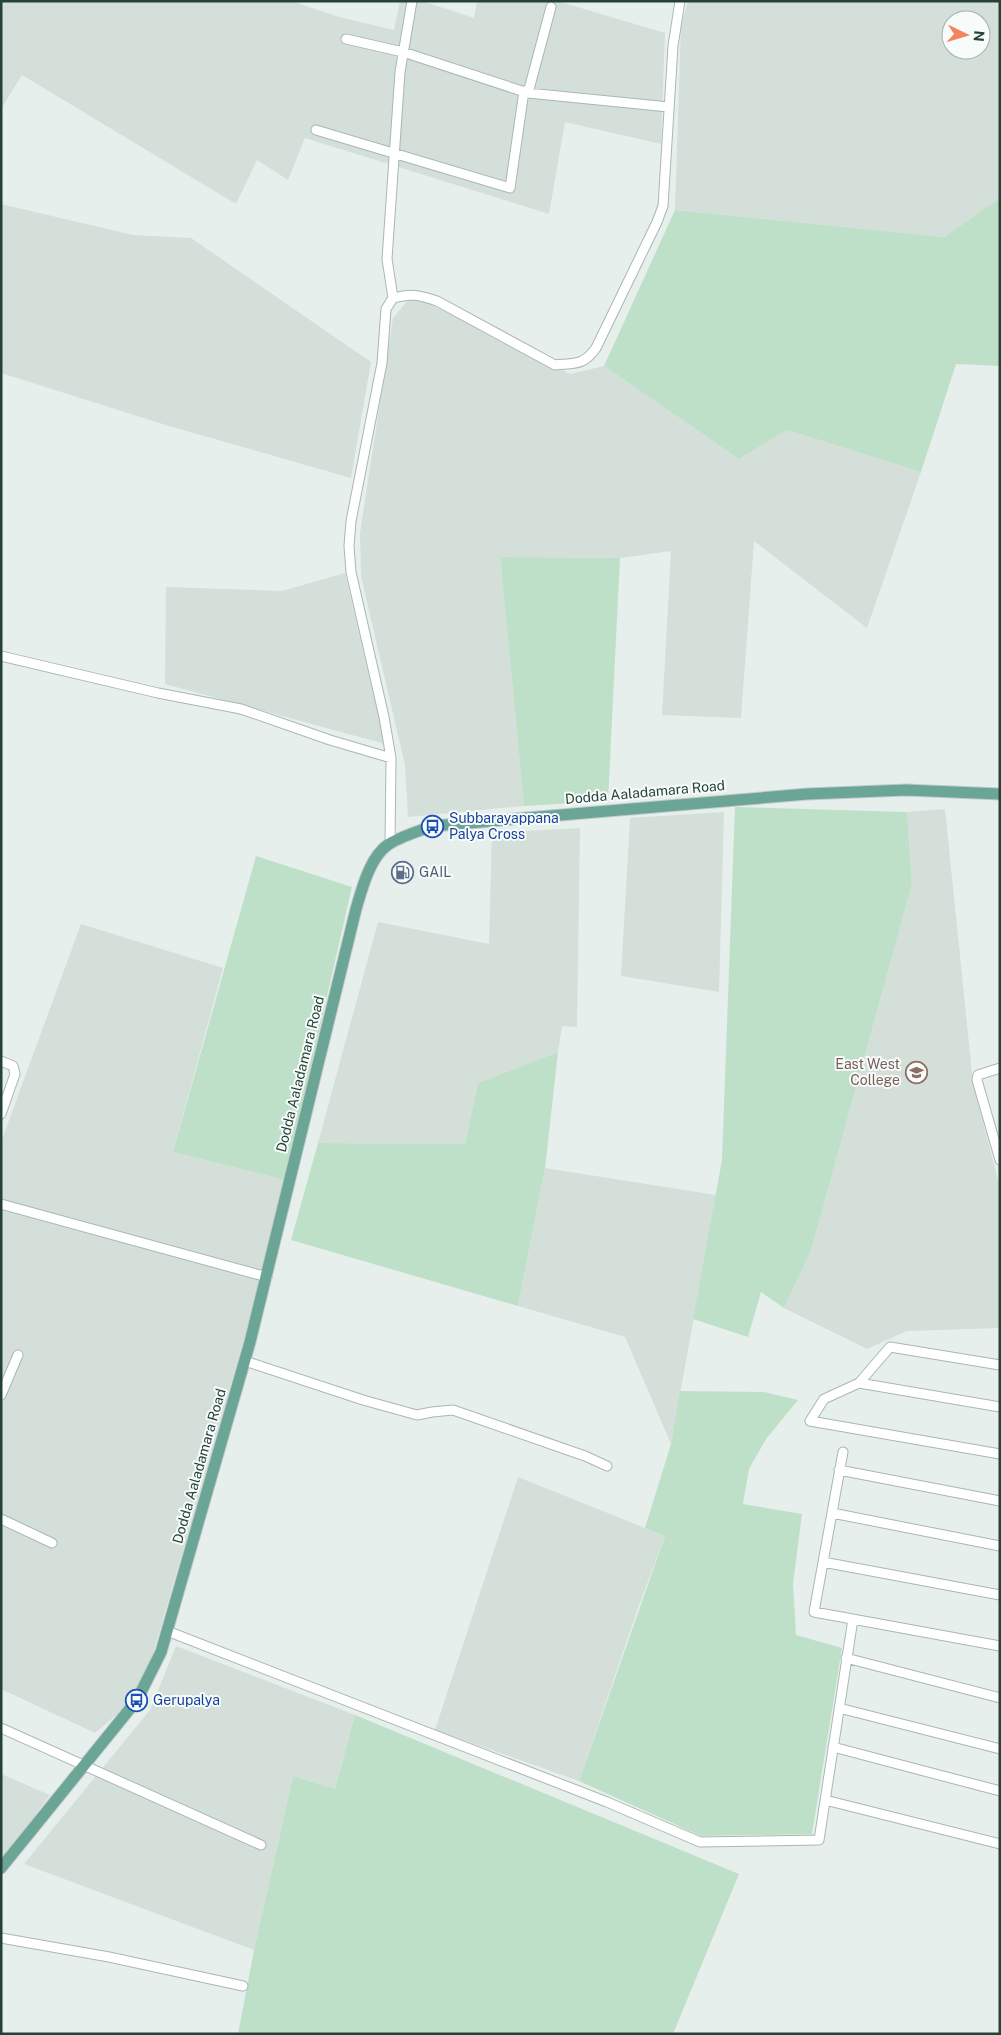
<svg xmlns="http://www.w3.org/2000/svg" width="1001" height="2035" font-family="'Public Sans',sans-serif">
<rect width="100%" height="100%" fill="#e6efeb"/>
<path fill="#d4dfda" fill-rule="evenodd" d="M1,1H291L339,17L394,30L400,1H422L474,18L477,1H557L665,33L661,144L565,122L549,214L305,138L288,180L257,160L236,204L22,75L1,109Z
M688,1H1000V198L944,237L675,210L681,26ZM951,20H981V50H951Z
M1,204L133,235L191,238L371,362L351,478L169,426L1,373Z
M408,300L423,301L522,348L570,374L604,366L739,459L787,430L921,472L867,628L754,541L741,718L662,715L671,551L620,558L500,557L524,806L408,817L405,765L361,576L360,533L393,318Z
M345,573L385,744L165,684L166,587L282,591Z
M945,809L973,1083L1000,1188V1328L907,1331L867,1349L784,1308L811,1251L912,884L907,812Z
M724,812L719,992L621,976L630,818Z
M580,828L577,1027L562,1026L558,1052L478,1083L465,1144L318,1143L378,922L489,944L492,833Z
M81,924L223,968L173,1152L285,1180L247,1328L153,1654L127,1706L95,1733L1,1689V1142Z
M545,1168L716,1195L671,1444L625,1337L518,1306Z
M518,1477L665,1536L638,1608L579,1781L435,1730Z
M176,1646L355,1715L335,1789L293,1776L254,1950L24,1864L150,1710Z
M1,1774L50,1795L1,1862Z"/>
<path fill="#bfe0c8" d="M1000,198V366L956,364L921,472L787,430L739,459L604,366L675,210L944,237Z
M500,557L620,558L608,801L524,806Z
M735,807L907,812L912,884L811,1251L784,1308L761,1292L748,1337L693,1319L722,1160Z
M256,856L352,887L285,1180L173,1152Z
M558,1052L545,1168L518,1306L291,1240L318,1143L465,1144L478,1083Z
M680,1391L764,1392L798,1400L766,1439L749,1469L743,1504L802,1514L793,1584L796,1635L842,1648L812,1834L701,1836L579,1781L665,1536L645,1528L671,1444Z
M355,1715L739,1874L673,2034H238L254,1950L293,1776L335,1789Z"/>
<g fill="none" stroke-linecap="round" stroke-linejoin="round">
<defs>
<path id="minor" d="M346,39L403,52L528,93L669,107
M528,93L551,7
M316,130L510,188L524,91
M393,298L387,259L400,72L412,1
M1,656L158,693L241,709L330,740L391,758
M390,844L391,758L384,717L351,572L349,546L351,521L382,363L386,309L393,298C412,293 419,295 437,301L555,365C575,363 583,366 596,348L657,222L663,206L673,46L680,1
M1,1061L13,1066L15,1074L1,1114
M1000,1068L978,1075L977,1080L1000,1160
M1,1204L267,1277
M245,1361L363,1400L417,1415L432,1412L453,1410L585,1456L607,1466
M1000,1365L890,1347L859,1383L824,1399L810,1421L1000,1454
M859,1383L1000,1407
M1,1395L18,1355
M843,1452L814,1612L1000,1646
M839,1470L1000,1501
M832,1513L1000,1546
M1,1519L52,1543
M823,1562L1000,1595
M167,1631L607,1802L700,1842L819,1840L853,1619
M846,1658L1000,1698
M839,1708L1000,1749
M1,1728L261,1845
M833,1747L1000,1791
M825,1800L1000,1844
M1,1938L109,1957L243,1986"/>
<path id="major" d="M1,1868L137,1700L161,1652L250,1342L356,909C362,889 370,856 389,844C402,836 419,831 433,826L807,794L906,790L1000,794"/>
</defs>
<use href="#minor" stroke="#a8b8b2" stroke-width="11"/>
<use href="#major" stroke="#c2cac8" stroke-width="13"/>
<use href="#minor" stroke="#fff" stroke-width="9"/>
<use href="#major" stroke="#6aa596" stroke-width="11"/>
</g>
<defs>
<symbol id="bus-ring" viewBox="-11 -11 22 22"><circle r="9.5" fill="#f7fbf9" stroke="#1a4fb4" stroke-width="1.5"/><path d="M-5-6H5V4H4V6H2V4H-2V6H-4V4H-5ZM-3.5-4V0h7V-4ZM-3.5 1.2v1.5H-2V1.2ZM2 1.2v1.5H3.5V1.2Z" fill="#1a4fb4"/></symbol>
<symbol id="fuel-ring" viewBox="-11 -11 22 22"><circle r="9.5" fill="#f7fbf9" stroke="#5c6f8a" stroke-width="1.5"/><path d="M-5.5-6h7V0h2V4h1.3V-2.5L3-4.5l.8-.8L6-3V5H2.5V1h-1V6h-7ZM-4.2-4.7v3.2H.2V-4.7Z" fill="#5c6f8a"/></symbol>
<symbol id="university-ring" viewBox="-11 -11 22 22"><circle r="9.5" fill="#f7fbf9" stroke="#8d6e63" stroke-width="1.5"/><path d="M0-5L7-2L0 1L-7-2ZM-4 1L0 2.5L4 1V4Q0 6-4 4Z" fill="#8d6e63"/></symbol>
</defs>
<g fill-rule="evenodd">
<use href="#bus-ring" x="420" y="814" width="25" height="25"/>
<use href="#fuel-ring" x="390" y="860" width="25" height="25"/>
<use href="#university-ring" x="904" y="1060" width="25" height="25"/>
<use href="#bus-ring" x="124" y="1688" width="25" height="25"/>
</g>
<g text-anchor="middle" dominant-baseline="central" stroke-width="4" stroke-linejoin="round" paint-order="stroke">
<g font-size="14" fill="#24423a" stroke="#f7fbf9">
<text transform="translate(645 792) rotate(-5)">Dodda Aaladamara Road</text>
<text transform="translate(300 1074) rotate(-76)">Dodda Aaladamara Road</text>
<text transform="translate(199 1466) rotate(-74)">Dodda Aaladamara Road</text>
</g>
<g font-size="14" fill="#164399" stroke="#f7fbf9" text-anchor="start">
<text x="449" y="818">Subbarayappana<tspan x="449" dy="16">Palya Cross</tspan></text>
<text x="153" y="1700">Gerupalya</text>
</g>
<g font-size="14" fill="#4e5e75" stroke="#f7fbf9" text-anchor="start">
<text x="419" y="872">GAIL</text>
</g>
<g font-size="14" fill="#785e54" stroke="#f7fbf9" text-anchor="end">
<text x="900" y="1064">East West<tspan x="900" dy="16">College</tspan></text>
</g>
</g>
<rect width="1001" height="2035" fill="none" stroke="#24423a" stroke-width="5"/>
<g transform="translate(966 35) rotate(95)"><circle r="24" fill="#f7fbf9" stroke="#a3b1ad"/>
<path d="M0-4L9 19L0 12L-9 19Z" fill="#f4845f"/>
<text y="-8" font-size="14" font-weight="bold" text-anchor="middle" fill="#24423a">N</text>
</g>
</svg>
